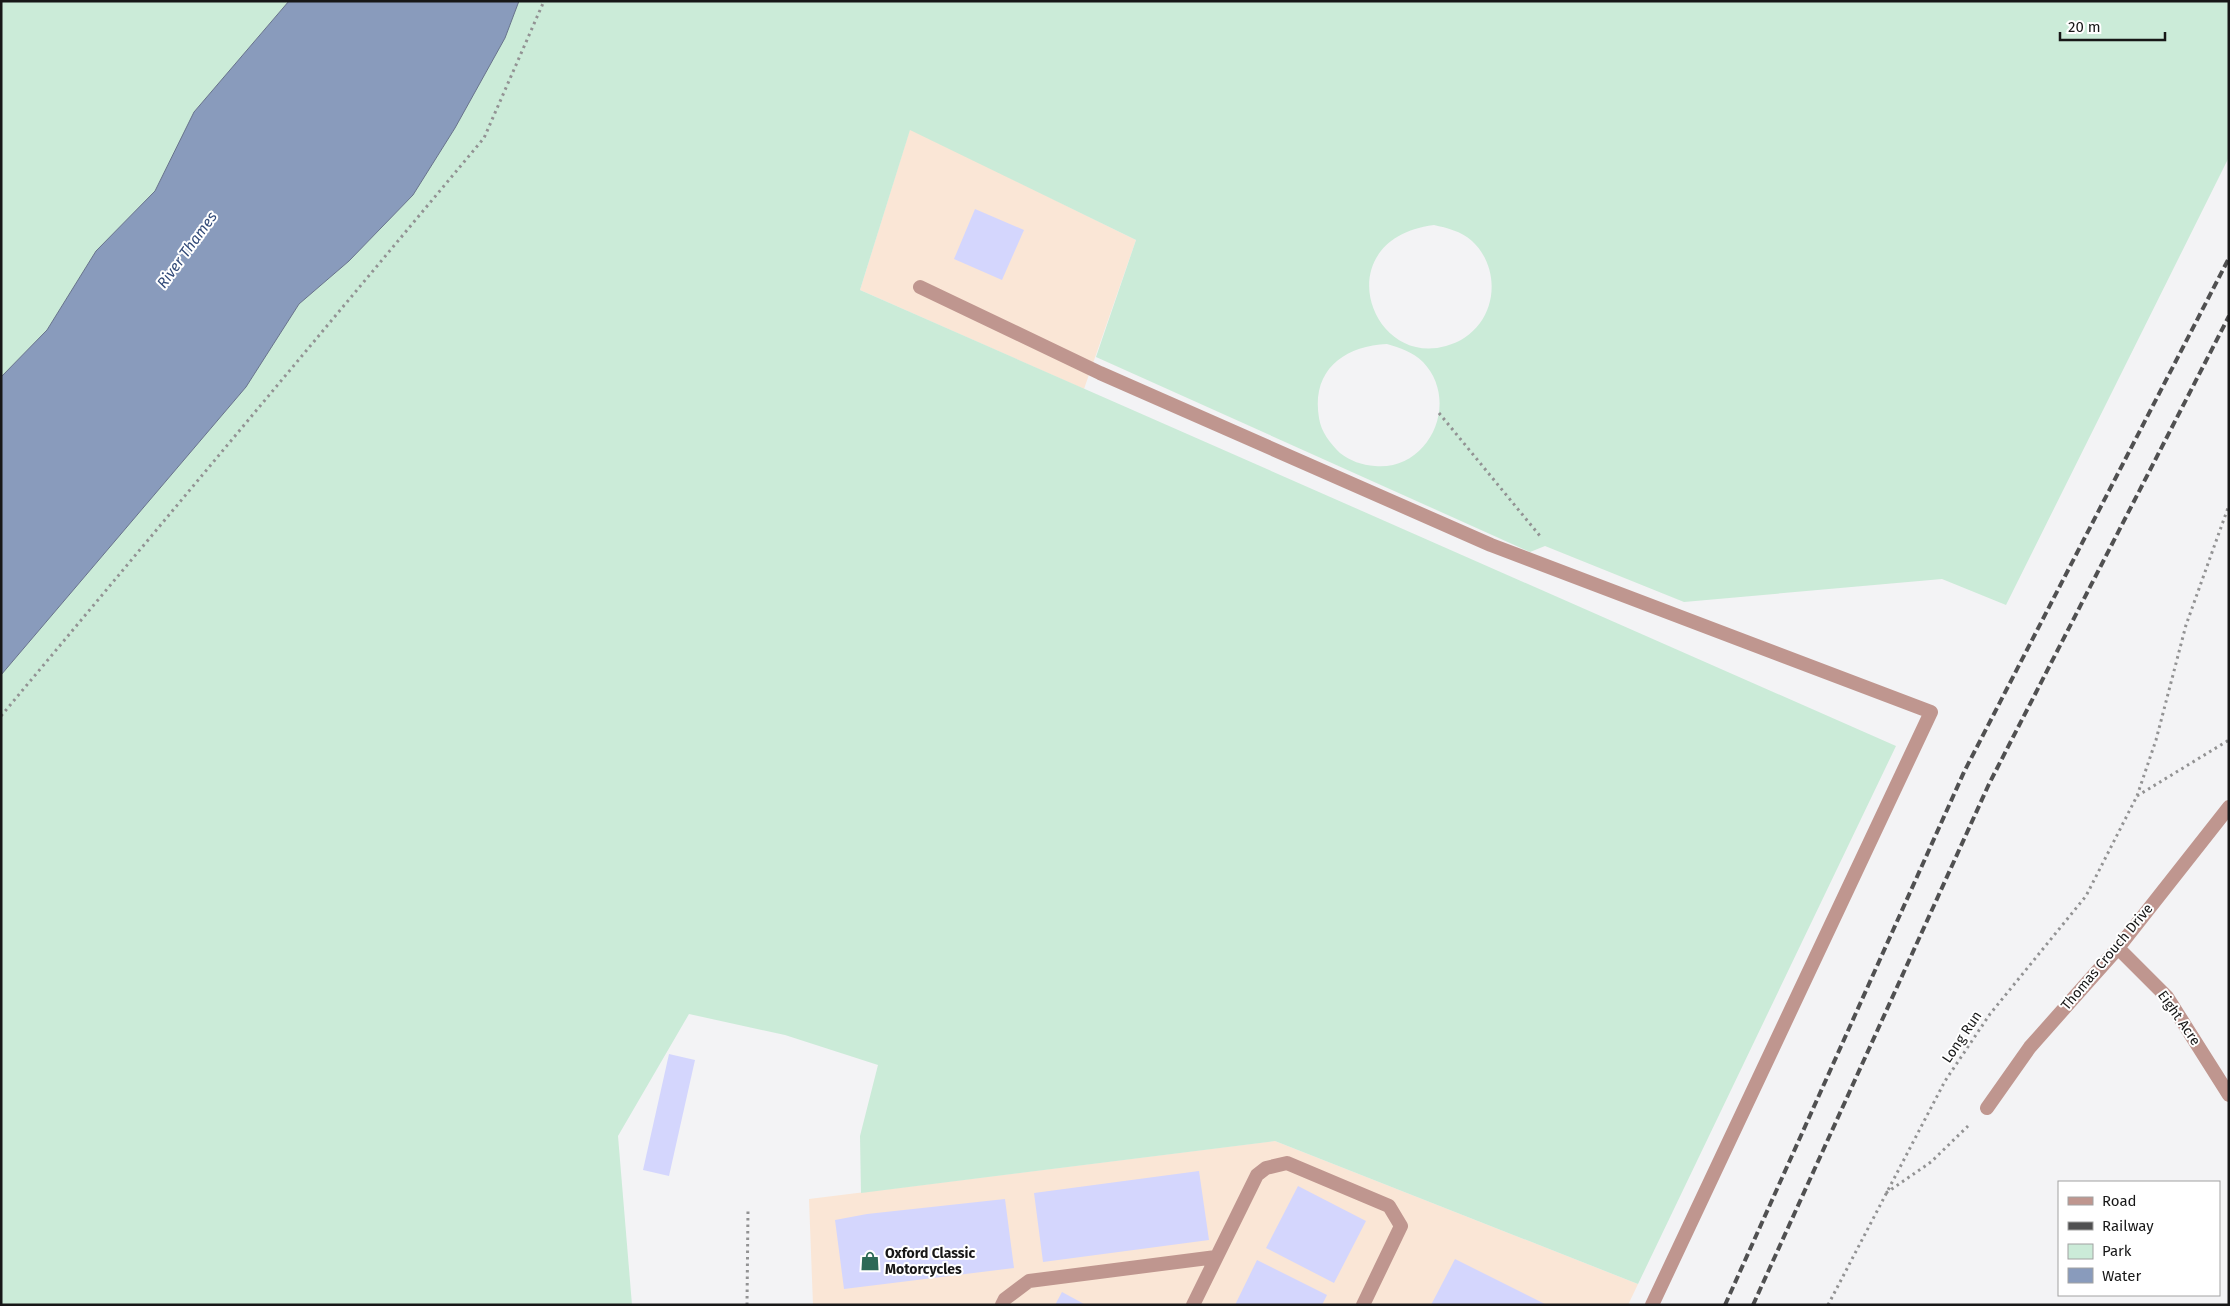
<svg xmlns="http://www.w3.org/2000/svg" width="2230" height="1306" font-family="'Fira Sans',sans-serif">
<rect width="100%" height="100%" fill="#f3f3f5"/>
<path fill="#fae6d6" d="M910,129L1136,240L1084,389L860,290Z
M1275,1141L1638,1284L1628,1305H813L809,1199Z"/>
<path fill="#cbebd8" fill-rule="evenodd" d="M1,1H289L194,112L155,191L96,251L47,330L1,377Z
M519,1H2229V157L2006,605L1942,579L1684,602L1545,546L1530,552L1096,357L1136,240L910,130L860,290L1896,746L1638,1284L1275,1141L861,1193L860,1136L878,1065L785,1035L689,1014L618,1136L632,1305H1V675L246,387L299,304L349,261L413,195L455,128L505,38ZM1434,225C1447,228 1461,231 1472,241C1495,262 1498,299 1480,323C1471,335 1460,342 1446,346C1369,368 1326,239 1434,225ZM1387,344C1400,348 1413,352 1423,362C1461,402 1429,471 1375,466C1362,465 1350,461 1340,453C1330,443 1321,432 1319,418C1311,371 1343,346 1387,344Z"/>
<path fill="#899bbc" stroke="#67738a" d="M289,1H519L505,38L455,128L413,195L349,261L299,304L246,387L1,675V377L47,330L96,251L155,191L194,112Z"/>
<path fill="#d4d6fd" d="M975,209L1024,230L1002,280L954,259Z
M669,1054L695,1060L669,1176L643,1170Z
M1199,1171L1209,1240L1043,1262L1034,1193Z
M1298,1186L1366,1221L1334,1283L1266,1248Z
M1005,1199L1014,1268L844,1289L835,1220L867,1214Z
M1455,1259L1547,1305H1431Z
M1257,1260L1327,1295L1322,1305H1235Z
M1062,1292L1086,1305H1055Z"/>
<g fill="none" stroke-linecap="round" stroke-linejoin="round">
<path stroke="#929293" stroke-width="3" stroke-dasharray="2.5 4" stroke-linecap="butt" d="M1439,413L1540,536
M1,716L484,138L544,1
M2137,796L2229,740
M1886,1193L1931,1162L1968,1126
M747,1305L748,1209
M1828,1305L1945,1081L1990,1014L2086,896L2137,796L2156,740L2186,625L2229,505"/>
<path stroke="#bf968f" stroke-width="14" d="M920,287L1100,373L1491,545L1931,712L1652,1305
M1002,1305L1005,1299L1029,1281L1216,1257
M1193,1305L1257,1175L1266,1168L1287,1163L1389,1206L1401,1226L1363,1305"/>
<path stroke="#bf968f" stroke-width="14" d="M2118,948L2167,997L2229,1095
M1987,1108L2030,1047L2118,948L2229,807"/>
<path stroke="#505051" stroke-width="4" stroke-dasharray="8 4" stroke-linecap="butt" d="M1725,1305L1964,772L2229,258
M1753,1305L1989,784L2229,316"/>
</g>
<defs>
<symbol id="shop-bare" viewBox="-9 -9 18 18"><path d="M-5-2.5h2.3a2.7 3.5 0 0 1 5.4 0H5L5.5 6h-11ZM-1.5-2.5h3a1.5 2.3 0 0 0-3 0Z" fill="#2d6a56" stroke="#fff" stroke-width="2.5" paint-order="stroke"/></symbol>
</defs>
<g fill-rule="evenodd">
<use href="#shop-bare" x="856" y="1247" width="28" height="28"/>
</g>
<g text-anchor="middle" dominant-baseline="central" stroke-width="4" stroke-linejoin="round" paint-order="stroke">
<g font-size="14" fill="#171717" stroke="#fff">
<text transform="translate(2107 957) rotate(-50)">Thomas Crouch Drive</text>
<text transform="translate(2179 1018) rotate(55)">Eight Acre</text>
<text transform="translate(1962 1037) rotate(-56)">Long Run</text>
</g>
<g font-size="14" font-weight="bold" fill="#171717" stroke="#fff" text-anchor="start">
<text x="885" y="1253">Oxford Classic<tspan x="885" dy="16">Motorcycles</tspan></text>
</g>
<g font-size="15" font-style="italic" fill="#334b79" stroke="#fff">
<text transform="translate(187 250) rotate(-54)">River Thames</text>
</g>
</g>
<rect width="2230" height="1306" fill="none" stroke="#171717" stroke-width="5"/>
<rect x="2058" y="1181" width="162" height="115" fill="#ffffff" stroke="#a2a2a2"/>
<rect x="2068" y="1197" width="25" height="8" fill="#bf968f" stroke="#a2a2a2"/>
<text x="2102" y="1206" font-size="15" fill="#171717">Road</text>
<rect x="2068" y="1222" width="25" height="8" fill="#505051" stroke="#a2a2a2"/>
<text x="2102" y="1231" font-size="15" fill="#171717">Railway</text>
<rect x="2068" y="1244" width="25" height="15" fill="#cbebd8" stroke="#a2a2a2"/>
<text x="2102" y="1256" font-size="15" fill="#171717">Park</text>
<rect x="2068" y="1268" width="25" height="15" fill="#899bbc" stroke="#a2a2a2"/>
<text x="2102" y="1281" font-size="15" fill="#171717">Water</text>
<path d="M2060 32v8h105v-8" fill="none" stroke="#171717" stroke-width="2.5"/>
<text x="2068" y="32" font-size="15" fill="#171717" stroke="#ffffff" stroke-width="4" paint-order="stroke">20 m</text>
</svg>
